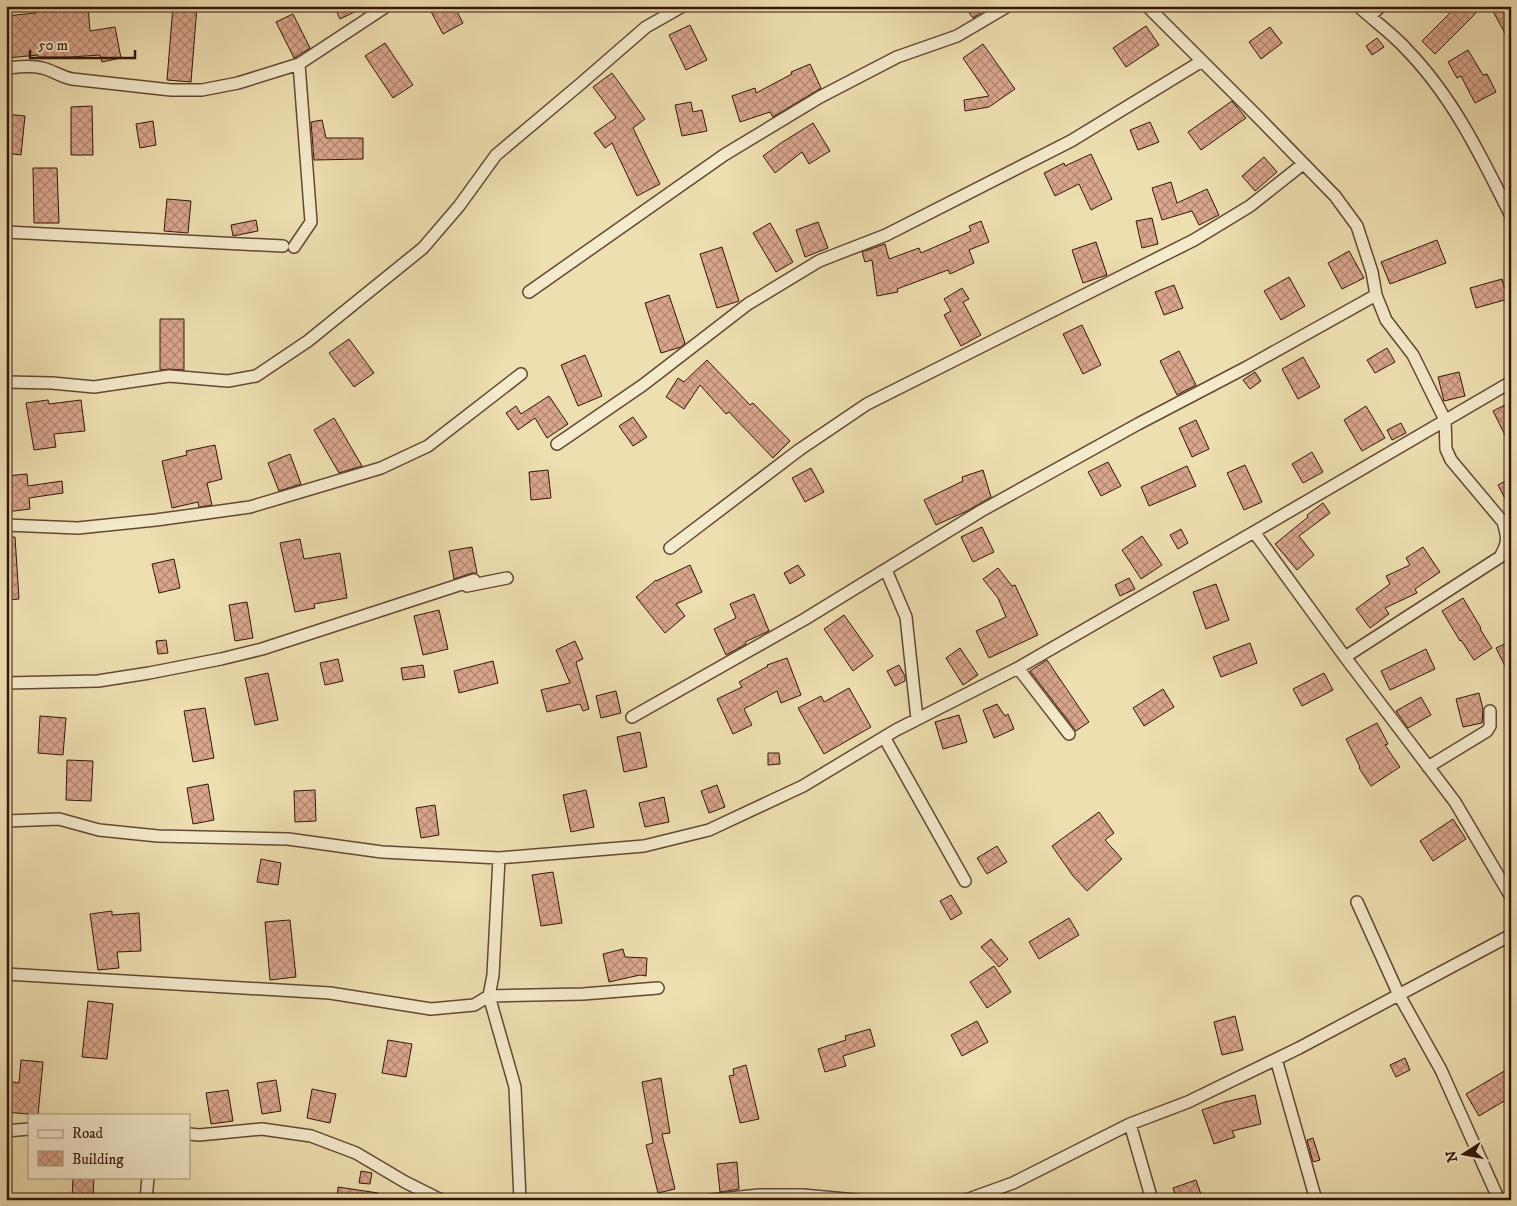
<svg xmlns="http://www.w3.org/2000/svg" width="1517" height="1206" font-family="'IM FELL DW Pica',serif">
<defs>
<pattern id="building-cross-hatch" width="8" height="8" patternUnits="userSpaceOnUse" patternTransform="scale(1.25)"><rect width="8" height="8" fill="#daa68d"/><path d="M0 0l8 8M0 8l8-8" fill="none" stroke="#b18671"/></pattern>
</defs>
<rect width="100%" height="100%" fill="#eedfb0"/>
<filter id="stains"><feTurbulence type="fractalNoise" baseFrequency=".004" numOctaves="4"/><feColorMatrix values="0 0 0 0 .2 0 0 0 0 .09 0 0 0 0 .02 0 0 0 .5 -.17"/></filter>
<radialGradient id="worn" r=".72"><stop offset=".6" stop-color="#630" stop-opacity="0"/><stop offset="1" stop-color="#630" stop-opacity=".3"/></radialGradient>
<path fill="url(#building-cross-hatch)" stroke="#33160a" d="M66,6H88L90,31L115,27L121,58L102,62L100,55L70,57H38V55L8,58L6,16L36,13V8Z
M173,6H197L191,82L167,80Z
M334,6H367L340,19Z
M428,6H454L463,23L443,34Z
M964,6H991L973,18Z
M1457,6H1483L1435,54L1422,41Z
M1490,6H1511V44Z
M293,14L310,48L294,58L276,22Z
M690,25L707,60L686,70L669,35Z
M1146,26L1159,45L1126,67L1113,48Z
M1270,27L1282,43L1261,59L1249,42Z
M1377,38L1384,47L1372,55L1366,46Z
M385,43L413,85L393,98L365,56Z
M983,44L1015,89L989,107L965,111L964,100L989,96L963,58Z
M1468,50L1483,75L1487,74L1496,92L1475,103L1461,76L1457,78L1448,62Z
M810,64L821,88L773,117L770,112L740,122L732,96L755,88L756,93L792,74L791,72Z
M612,73L645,119L633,128L660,184L637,196L612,143L605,148L594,133L616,118L593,87Z
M1232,101L1246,118L1201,150L1188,132Z
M691,102L693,112L702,110L707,131L682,136L675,105Z
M92,106L93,155H71V107Z
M6,114L25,116L21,155L6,153Z
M322,120L326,138H363V159L314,160L311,122Z
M153,121L156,145L140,148L136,124Z
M1150,122L1159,142L1138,150L1130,130Z
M813,123L830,151L809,164L802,152L775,173L763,156L781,143Z
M1091,154L1112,199L1091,210L1079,184L1055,196L1044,173L1064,163L1065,166Z
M1264,157L1277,172L1255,191L1242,176Z
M33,168H57L59,223H34Z
M1171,182L1177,203L1207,189L1219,215L1199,225L1192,211L1162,220L1152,188Z
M167,199L191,201L188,233L164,231Z
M1152,218L1158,244L1142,248L1136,221Z
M256,220L258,231L233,236L231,225Z
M981,221L989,242L969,250L974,263L950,274L948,270L897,289L898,292L877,296L872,260L865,262L862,252L885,244L889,259L919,248L921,253L971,231L969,226Z
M818,222L828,248L805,257L796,230Z
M770,223L793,262L776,272L753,233Z
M1437,240L1446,263L1390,284L1381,262Z
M1096,242L1107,275L1083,283L1072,250Z
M722,247L739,301L717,308L700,254Z
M1349,251L1364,278L1342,289L1328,263Z
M1289,277L1305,306L1281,320L1264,291Z
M1502,279L1508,299L1476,308L1470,288Z
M1174,285L1183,308L1164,315L1155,292Z
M962,288L969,299L963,302L981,335L961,346L944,315L951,311L944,299Z
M669,295L685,343L681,347L661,353L645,303Z
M160,319H184V370L169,369L160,370Z
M1082,325L1101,365L1083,374L1063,334Z
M349,339L374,373L354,387L329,353Z
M1387,348L1395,362L1375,373L1367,360Z
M1179,351L1196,385L1177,395L1160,361Z
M585,355L602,396L578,406L561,365Z
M1303,357L1320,387L1298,399L1282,369Z
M707,360L750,405L753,403L790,441L773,458L729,412L726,414L700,385L684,409L666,397L678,378L684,382Z
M1255,372L1261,381L1250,389L1243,380Z
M1459,372L1465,396L1444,401L1438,377Z
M549,396L568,424L547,438L535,418L518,430L506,413L516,406L521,414Z
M48,400L49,404L81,400L85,431L54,434L56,447L34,450L26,403Z
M1511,402V447L1493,411Z
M1366,406L1385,438L1362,451L1344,420Z
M633,417L647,437L633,446L619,426Z
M334,418L362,466L339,473L314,430Z
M1196,420L1209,449L1192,457L1179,428Z
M1401,423L1406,433L1392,440L1387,430Z
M215,445L222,479L207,483L212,505L199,507L198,502L172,508L162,461L187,455L186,451Z
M1312,452L1323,472L1303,483L1292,464Z
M290,454L301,484L279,491L268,463Z
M1108,462L1121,486L1101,496L1088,472Z
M1245,465L1262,502L1244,510L1227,473Z
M1187,466L1196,486L1149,506L1141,487Z
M811,468L824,492L805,502L792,478Z
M548,470L551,498L531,500L529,472Z
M983,470L991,497L967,511L936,525L924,500L963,481L962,477Z
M27,474L28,486L62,481L63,493L29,498L30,509L6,512V476Z
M1511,478V510L1498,485Z
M1323,503L1330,513L1299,536L1314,555L1297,570L1275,544L1308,517L1307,515Z
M982,527L994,552L973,562L961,537Z
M1181,529L1188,543L1178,549L1170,535Z
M1142,536L1162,565L1141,579L1122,550Z
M6,537H15L19,599L6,600Z
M300,539L304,559L340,553L347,598L314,604L315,608L295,612L280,543Z
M472,547L477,573H472L454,579L449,551Z
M1423,547L1440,572L1415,589L1417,593L1385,608L1389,614L1370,628L1356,609L1390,584L1386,576L1410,565L1406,558Z
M174,559L180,588L159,593L152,564Z
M690,565L702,592L676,604L685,616L665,633L636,597L656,580V581Z
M798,565L805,575L790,584L784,573Z
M998,568L1012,586L1015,585L1038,635L989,658L976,631L1006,617L998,598L983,579Z
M1129,578L1135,589L1120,596L1115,585Z
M1216,584L1229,620L1206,629L1193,592Z
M754,594L769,631L745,642L746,644L726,655L714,629L736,618L730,604Z
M1463,598L1481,628L1480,629L1492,648L1474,660L1461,640L1460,641L1442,611Z
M247,602L253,638L235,641L229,605Z
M439,610L448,649L423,655L414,616Z
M844,615L873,656L853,671L824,629Z
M166,640L168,653L158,654L156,641Z
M575,641L583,659L576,662L589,709L583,711L580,704L547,712L541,690L570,683L556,650Z
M1511,641V678L1496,648Z
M1250,643L1257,663L1221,677L1213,657Z
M960,648L978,675L963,685L946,658Z
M1426,649L1435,669L1390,690L1381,671Z
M787,658L801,695L781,703L777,691L744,709L752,725L733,734L717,699L742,687L739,682L768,666L767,665Z
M338,659L343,681L325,685L320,663Z
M1047,660L1089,722L1076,731L1030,671Z
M493,661L498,683L459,693L454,671Z
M423,665L425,677L403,680L401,668Z
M899,665L905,676V681L895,686L887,671Z
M268,673L278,720L255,725L245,678Z
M1324,673L1333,690L1302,706L1293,689Z
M849,688L871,727L824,754L798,708L821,696L824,702Z
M1163,689L1174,707L1144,726L1133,708Z
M616,691L621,713L601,718L596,696Z
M1479,693L1483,709L1482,723L1463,727L1456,699Z
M1421,697L1431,715L1408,728L1396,711Z
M997,704L1005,716L1008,714L1014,729L994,738L983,710Z
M205,708L214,758L193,762L184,711Z
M959,715L967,742L943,749L935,722Z
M40,716L66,718L63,755L38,753Z
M1377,723L1388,744L1385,745L1400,767L1371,786L1359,768L1360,767L1346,739Z
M640,732L647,767L624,772L617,737Z
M768,753H779L780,764L768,765Z
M67,760L93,761L91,801L66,800Z
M208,784L214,820L193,824L187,788Z
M717,785L725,807L709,813L701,791Z
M315,790L316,821L295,822L294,791Z
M586,790L594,827L571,832L563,795Z
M664,797L669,822L645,827L639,803Z
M435,805L439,835L421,838L416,808Z
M1099,812L1114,833L1105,840L1122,859L1087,891L1073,876L1052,846Z
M1453,819L1466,839L1433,861L1420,841Z
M997,846L1007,862L987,874L977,858Z
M261,859L281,863L278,885L257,882Z
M553,872L562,923L541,926L532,875Z
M951,895L962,913L951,920L940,901Z
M112,911V915L139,913L141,951L117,952L119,968L98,970L90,914Z
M1069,918L1079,935L1039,959L1029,942Z
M290,920L296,977L270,980L265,922Z
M991,939L1008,959L999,967L981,947Z
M623,949L625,957L647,958L646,976L640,975L609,982L603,954Z
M994,966L1011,992L987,1008L970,982Z
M88,1001L113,1004L107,1059L82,1057Z
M1235,1016L1243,1050L1222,1055L1214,1022Z
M977,1021L988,1042L962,1056L951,1035Z
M870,1029L875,1046L843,1056L846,1066L825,1072L818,1049L846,1040L845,1036Z
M388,1040L412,1044L406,1077L382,1073Z
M1405,1058L1410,1070L1396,1077L1390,1065Z
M21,1060L43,1062L38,1115L6,1112V1081L19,1083Z
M746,1065L759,1119L740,1123L729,1076L734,1075L733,1069Z
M1511,1067V1097L1479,1116L1466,1094Z
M661,1078L670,1133L662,1134L675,1189L658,1193L646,1145L653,1143L642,1082Z
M276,1080L281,1111L262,1114L257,1083Z
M312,1089L336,1094L330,1123L307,1118Z
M228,1090L233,1121L211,1124L206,1093Z
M1255,1095L1261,1124L1232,1131L1235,1137L1214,1144L1202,1110L1225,1102Z
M1313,1138L1320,1160L1313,1162L1307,1140Z
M737,1162L739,1189L720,1192L717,1164Z
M361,1171L372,1173L370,1184L359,1183Z
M73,1177H94L93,1200L72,1199Z
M1196,1180L1203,1200H1177L1173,1188Z
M338,1187L378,1193V1200H337Z"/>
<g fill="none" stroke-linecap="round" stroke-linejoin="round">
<defs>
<path id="street" d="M1147,6L1258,117L1335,196L1357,226L1372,272L1376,295L1386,320L1413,355L1445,420L1446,449L1451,460L1503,522C1508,538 1508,543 1500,557L1345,657
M1358,6C1374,21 1393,34 1407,50C1453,97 1482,158 1511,216
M1370,16L1381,6
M6,68C18,67 30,65 42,68C52,70 61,77 72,79L171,90H202L238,83L299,64L387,6
M6,232L283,246
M294,247L311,222L299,64
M529,292L724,155L820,97L897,57L957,36L1008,6
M6,382L52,383L94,387L169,376L228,381L256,376L308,341L423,248L459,206L496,155L578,86L646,27L683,6
M557,444L643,385L748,304L819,261L886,235L1071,141L1202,61
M6,525L78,528L156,520L250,507L381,468L428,446L521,374
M1254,532L1345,657L1455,802L1511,897
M670,548L799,450L867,404L1194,240L1250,206L1303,164
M886,570L906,617L917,719
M467,586L507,578
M1018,668L1069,734
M6,683L98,681L149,673L221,659L262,649L474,580
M632,717L805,619L981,511L1138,424L1247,367L1376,295
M884,737L965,881
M1428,767L1487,731L1490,726V711
M6,821L59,819L99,830L158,836L288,839L382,852L499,858L644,846L709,830L803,786L896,730L1018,668L1254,532L1511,382
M1357,902L1399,995L1441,1070L1499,1200
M6,974L330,993L431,1009L474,1005L489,996L493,975L499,858
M1276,1059L1316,1200
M1130,1124L1152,1200
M6,1131L29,1129
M189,1134L199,1135L262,1129L311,1136L356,1153L405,1182L441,1200
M146,1200L148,1177
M520,1200L515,1087L489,996L583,994L658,988
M711,1200L759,1195H803L856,1200
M966,1200L1013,1183L1130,1124L1188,1102L1299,1048L1511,935"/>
</defs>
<use href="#street" stroke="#624834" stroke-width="14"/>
<use href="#street" stroke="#f4eacc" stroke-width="11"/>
</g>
<rect width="1517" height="1206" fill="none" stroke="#eedfb0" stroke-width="25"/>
<rect x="8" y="8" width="1502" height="1191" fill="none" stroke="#33160a" stroke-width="2.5"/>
<rect x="12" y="12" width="1492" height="1181" fill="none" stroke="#33160a"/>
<rect x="28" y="1114" width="162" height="65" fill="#f4eacc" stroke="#a7957e"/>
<rect x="38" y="1130" width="25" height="8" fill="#f4eacc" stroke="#a7957e"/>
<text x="72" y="1138" font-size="15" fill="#33160a">Road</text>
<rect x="38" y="1151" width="25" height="15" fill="url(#building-cross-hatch)" stroke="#a7957e"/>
<text x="72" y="1164" font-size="15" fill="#33160a">Building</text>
<g transform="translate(1464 1154) rotate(259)" stroke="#f4eacc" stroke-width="4" paint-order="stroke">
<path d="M0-4L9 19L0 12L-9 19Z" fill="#33160a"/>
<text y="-8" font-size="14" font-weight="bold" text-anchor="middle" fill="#33160a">N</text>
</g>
<path d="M30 50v8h105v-8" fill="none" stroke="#33160a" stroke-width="2.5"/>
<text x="38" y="50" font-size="15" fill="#33160a" stroke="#f4eacc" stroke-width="4" paint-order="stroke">50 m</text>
<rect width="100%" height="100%" filter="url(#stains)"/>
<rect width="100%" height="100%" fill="url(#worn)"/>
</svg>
